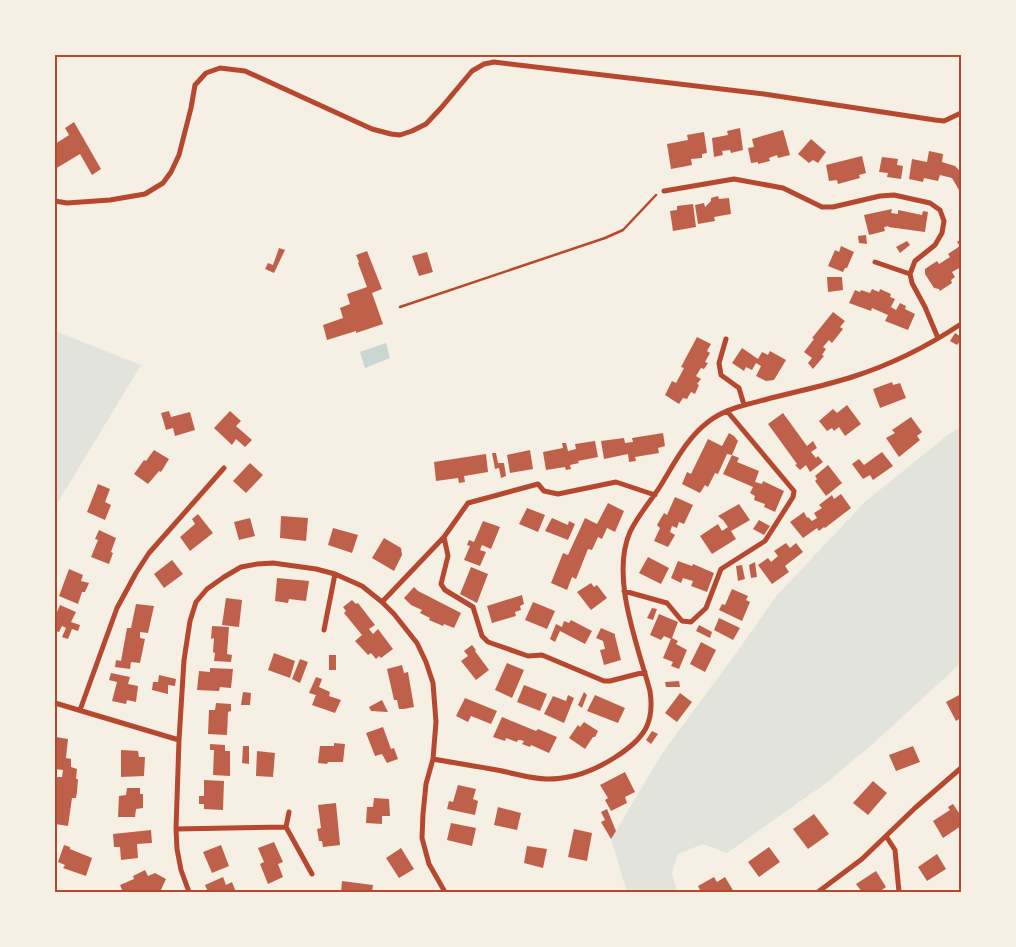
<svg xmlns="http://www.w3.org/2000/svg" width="1016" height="947" font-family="Jost,sans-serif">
<rect width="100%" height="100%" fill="#f6efe4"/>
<path fill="#e2e4dc" d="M55,331L141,365L55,507Z
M961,427V663L875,742L825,784L727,853L703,844L678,854L672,873L677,892H627L611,839L663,752L737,652L777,595L866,501L949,434Z"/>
<path fill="#c9d6d2" d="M386,343L390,358L365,368L360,352Z"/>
<path fill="#bf614a" d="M74,122L101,169L92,175L80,154L55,169V144L69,135L65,128Z
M740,128L743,150L731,153L730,150L722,151L723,155L714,157L712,138L728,135L727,131Z
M783,130L790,155L778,158L777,155L769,158L770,161L758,164V162L751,163L748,148L754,147L752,139Z
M704,132L707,153L702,154V158L691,159L692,165L671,169L667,144L688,140L687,135Z
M811,139L826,152L818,163L813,160L809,163L798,154Z
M929,151L943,154L942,162L955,166L960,171L961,170V189L959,190L952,178L940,175L938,181L924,178L923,182L909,179L912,159L927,162Z
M862,156L866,173L859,175L860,178L838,184L837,180L829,181L826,165Z
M882,157L898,159L897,165L903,166L901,179L887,177L888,173L879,172Z
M718,196L719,199L729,198L731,214L714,217L715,221L698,224L695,205L704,203L705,207L711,201V198Z
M693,204L696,227L673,231L670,211L677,210V206Z
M892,209L891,213L898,214V210L922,215L923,211L928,212L925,232L888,227L889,226L884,227L885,231L869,235L864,215Z
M866,235L867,244L859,243L858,236Z
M961,239V267L952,272L955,277L951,280L952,283L940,291L939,289L934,288L925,274V269L937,261L939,264L950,257L948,254L960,246L957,242Z
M907,241L910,245L900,253L896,247Z
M841,246L854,252L847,268H845L843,272L828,266L835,250L839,252Z
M279,248L285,250L274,273L265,269L268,263L273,265Z
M367,251L382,289L372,293L383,324L356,333V331L327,340L323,325L343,318L340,308L350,304L347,294L367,287L358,263L359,262L356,255Z
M427,252L433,272L419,276L412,256Z
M827,277H842L843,290L828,292Z
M872,289L879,292L880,289L891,294L890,297L895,299L891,307L896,310L900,303L906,306L905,309L915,314L908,330L885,321L888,315L872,308L871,311L849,303L855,290L860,292L861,290L870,293Z
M833,312L845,321L840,327L843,329L832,343L829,340L823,347L826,349L822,355L824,356L813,369L808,363L812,358L804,352L814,339L812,338Z
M955,333L961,337V340L957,345L950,341Z
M697,337L711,344L707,351L710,353L705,362L708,363L704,369L701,368L696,376L701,379L697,384L699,385L695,394L691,392L687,399L683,398L679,404L665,395L672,381L676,383L684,368L681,367Z
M742,348L758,359L762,352L768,355L770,351L786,360L774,380L766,381L756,376L761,366L756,363L752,370L746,367L744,371L732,363Z
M892,382L893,385L900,383L906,398L880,408L873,389Z
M847,405L861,424L845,436L839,427L834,431L832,428L827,431L819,421L833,409L837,413Z
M169,411L171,417L190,412L195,430L175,436L173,428L166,430L161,413Z
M230,411L241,421L236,426L252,440L245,447L236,439L232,445L214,428Z
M783,413L807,446L813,441L817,448L811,452L816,458L818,456L823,462L810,472L806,465L800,470L795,465L797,464L768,424Z
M911,417L922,432L917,436L920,440L899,457L886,438L895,433L892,430Z
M663,433L665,446L658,448L659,453L635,457L636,461L629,462L628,454L604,459L601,441L624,438L625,443L633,442L632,438Z
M729,433L734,436L738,441L732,455L727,454L718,474L715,473L708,487L705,485L700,493L682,484L687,472L691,474L708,439L722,446Z
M595,441L598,457L578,461L579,463L570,465L571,469L566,470L565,467L546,470L543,452L563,448L562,443H566L568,451L576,449L575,444Z
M154,450L169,459L161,472L159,471L148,484L134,474L144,460L146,461Z
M530,450L533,469L510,473L507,455Z
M882,452L893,466L873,480L870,475L863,479L852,464L859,459L864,465Z
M492,453H496L498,463H504L506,476L501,478L499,468L495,469Z
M486,454L488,472L464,476L465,482L459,483L458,478L436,481L434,462Z
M732,455L739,458L737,462L759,471L755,482L762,484L763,481L784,491L775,512L764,507L765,504L754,500L755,496L750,493L753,487L723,474Z
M250,463L263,475L246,493L233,481Z
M828,465L842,483L826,496L815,481L817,479L815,476Z
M98,484L110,489L105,502L111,505L105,520L87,512Z
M841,494L851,508L825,528L824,527L819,531L817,528L803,538L790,522L804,512L807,518L808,517L812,521L817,518L814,513L822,508L819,505L832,495L834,499Z
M675,497L693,505L684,524L679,522L677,528L672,526L670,532L675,535L668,547L654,541L660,528L657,525L664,513L667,515Z
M608,503L624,511L615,532L607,528L602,539L598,537L592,550L588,549L576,579L572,577L567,590L551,583L563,553L568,555L585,518L597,524Z
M739,504L750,520L731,531L736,539L712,554L700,536L718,524L722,531L728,527L723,520L718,516Z
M527,508L545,515L538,532L519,524Z
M198,514L213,533L190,551L180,537L195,524L192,519Z
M281,516L308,518L306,541L280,538Z
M250,518L255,536L239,540L234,522Z
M552,518L568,525L569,521L575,524L568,540L545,531Z
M759,520L770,526L764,535L753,529Z
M483,521L500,527L491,549L482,545L480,550L486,552L480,566L464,560L470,546L467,545L469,540L474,542Z
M333,528L358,535L352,553L328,545Z
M99,530L116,538L111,552L113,553L109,564L91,557L98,540L95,539Z
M384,538L401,548L402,555L394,571L372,558Z
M786,543L790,548L796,543L803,552L785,566L789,572L772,584L758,565L768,558L771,562L778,556L774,551Z
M648,557L669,568L661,584L639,573Z
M172,560L183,574L164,588L154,574Z
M678,561L692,566L693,564L714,573L707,592L691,586L693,581L686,579L683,578L681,583L671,578Z
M755,562L757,577L751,578L749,565Z
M742,565L745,579L738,581L736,566Z
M471,567L488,574L477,603L460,594Z
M69,569L83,575L81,581L89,583L85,592H82L78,604L59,596Z
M277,578L309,581L306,601L289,599L288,603L275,601Z
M591,583L594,587L597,585L607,598L591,610L577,592Z
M414,587L418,591L461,613L454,628L444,624L443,626L429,620L430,618L420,613L422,610L411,605L404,598Z
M732,589L748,596L746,600L750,602L742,621L719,610L722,604L725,605Z
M522,595L524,604L520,606L521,610L515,612L516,616L492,623L487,606Z
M226,598L242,600L239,627L222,625Z
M352,600L356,604L358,603L375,625L369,629L373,634L378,629L393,649L381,658L379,656L376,659L371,653L368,655L355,641L362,635L344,613L346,611L343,607Z
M533,602L555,611L547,629L525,620Z
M136,604L154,606L148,633L140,632V638L145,639L140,663L131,662L130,669L115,667L116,660L121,661L127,628H131Z
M60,605L76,612L71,622L80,625L78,631L72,629L68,639L62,637L66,628L62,626L59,632L55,631V617Z
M652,608L657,609L653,620L647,618Z
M659,614L678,622L672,638L678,641L676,644L687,650L679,669L671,666L673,662L663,658L671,639L664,636L661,640L650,635Z
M719,618L740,628L733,640L714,630Z
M571,620L592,631L585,644L560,631L555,642L550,639L556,624L562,627L564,621L569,623Z
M699,625L712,632L710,638L696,631Z
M212,626L229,627L227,654L232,655L231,662L214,661L215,653L213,652L214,638L211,639Z
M601,628L615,634V636L621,660L604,665L600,650L605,649L603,641L596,638Z
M701,642L716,650L705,672L690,664Z
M472,645L476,650L475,651L489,670L476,680L461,661L468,656L464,651Z
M274,653L295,661L290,678L268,670Z
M329,655H336V670H329Z
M300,659L308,662L300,683L292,679Z
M507,663L524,670L512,698L495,690Z
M402,665L404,673L408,672L414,707L404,709H399L397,700H394L387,669Z
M210,668L233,669L231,688L220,687L219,691L197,690L199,671L210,672Z
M111,673L130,677L128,684L138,686L136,702L127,700L126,704L112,701L117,682L109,680Z
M159,675L176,679L175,686L168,685V694L152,690L153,682H158Z
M316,677L322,679L319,687L330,692L329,696L341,700L335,713L312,705L316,695L309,693Z
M679,681L680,687H666L665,682Z
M524,685L547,694L540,711L517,702Z
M243,692L251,693L250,705H241Z
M584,692L587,695L582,708L578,705Z
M680,693L692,702L677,722L665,713Z
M961,694V718L956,721L946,702Z
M568,695L574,698L564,723L544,714L553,696L566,701Z
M595,695L625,708L618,723L587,711Z
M465,698L497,711L491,724L471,716L468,722L456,716Z
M382,700L388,712L371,711L369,707Z
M216,703L231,704V711L228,712L227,735L208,734L209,710H215Z
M502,717L536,731L538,729L557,737L549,753L531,745L530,747L522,744L524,741L520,740H518L517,742L506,738L505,741L493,737Z
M584,722L598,731L595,737H593L585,749L569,738L578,725L580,727Z
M383,727L391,749L394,748L398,759L387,763L382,754L375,756L366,733Z
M652,731L658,734L651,744L646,740Z
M56,737L68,739L66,758L71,759V767L77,769L76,779H78L77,792L76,798H72L68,826L55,824V793L57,777H62L63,770L55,769L57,754H55Z
M334,743L345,744L343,762H328L327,764L318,763L320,746H334Z
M210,744L225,745V751H230V776L213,775L214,750H210Z
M243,746H249V764L242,763Z
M913,746L920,762L896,771L889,755Z
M121,750L138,751L139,757H145L144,776L121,777Z
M257,751L275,753L273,777L256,776Z
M625,772L635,792L625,797L627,803L611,811L605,800L608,798L600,785Z
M204,780L224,781L223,810L204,809V804H199V796H204Z
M873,781L887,793L868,815L853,803Z
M458,785L476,789L473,799L478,801L475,815L447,809L449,801L453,802Z
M127,788H140V794H143V808L136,809L135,817H118L119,796L126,795Z
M374,798L389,799L390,816H382V824L366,823L367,807H373Z
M336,803L340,845L323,847L322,841H319L317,829L321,828L318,805Z
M953,804L961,816V826L943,838L933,821L950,810L948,807Z
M498,807L521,813L517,830L494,825Z
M607,809L616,831L611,839L601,822L605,820L601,812Z
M814,814L829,834L808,849L793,829Z
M451,823L476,828L472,846L447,840Z
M574,829L592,833L587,861L568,857Z
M151,830L152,843L137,844L138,858L121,860L120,847H114L113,834Z
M274,842L283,862L278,864L283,877L268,884L260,864L264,862L258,848Z
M64,845L70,847V849L92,858L86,876L63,868L65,865L58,862Z
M221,845L229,866L212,873L203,852Z
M527,846L547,849L543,868L524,863Z
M769,847L780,862L759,877L748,862Z
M401,848L414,869L399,878L386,858Z
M937,854L946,869L927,881L918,867Z
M145,870L148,876L155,873L166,879L160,892H123L120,885L134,879L133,876Z
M876,871L886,887L879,892H862L856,884Z
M223,877L226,885L232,882L236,892H208L205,885Z
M714,877L717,882L725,877L734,892H701L698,886Z
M342,881L373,885L372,892H341Z"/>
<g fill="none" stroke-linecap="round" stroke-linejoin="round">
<path stroke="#b5482f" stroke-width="2.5" d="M400,307L605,238L623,230L656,195"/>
<path stroke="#b5482f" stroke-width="5" d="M664,191L734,179L783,188L822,207H833L880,196L894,195L930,203L940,210L944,221L942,233L935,245L915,261L910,274L912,283L925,307L938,338
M55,201L67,203L110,200L145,194L163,183L171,172L179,155L191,108L195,85L206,73L220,68L245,71L372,129L391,134L400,135L412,131L426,124L441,108L472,71L484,64L494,62L764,94L935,120L944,121L961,113
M875,262L910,274
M726,339L719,363L721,375L739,388L744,405
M444,537L448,556L441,584L445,590L473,607L482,636L488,642L528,656L542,655L604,681H610L645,672
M624,591L667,603L682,621L691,622L706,608L721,569L765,541L793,497L794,491L727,411
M382,602L444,537L468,503L538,484L544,491L558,494L616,482L655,495
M324,630L335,574
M55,703L179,740
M80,710L117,608L136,573L149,553L224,468
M433,759L426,784L423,814L422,838L429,864L445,892
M286,827L289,812
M176,829L286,827L312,874
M886,836L895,850L899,892
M189,892L181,870L177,849L176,829L179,740L184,660L190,621L196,602L207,589L224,577L241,567L257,564L273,563L316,569L335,574L362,586L382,602L394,614L417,643L426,662L433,683L436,722L433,759C454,763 476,766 497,770C514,773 530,779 547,779C555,779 565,778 573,776C596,771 635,749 646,728C652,716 652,704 650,691C638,646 610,577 630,532C638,515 651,501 661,485C675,462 687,438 708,422C724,409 745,405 764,400C794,392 824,386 852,377C890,365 928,346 961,324
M818,892L862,859L915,808L961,768"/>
</g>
<rect width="1016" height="947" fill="none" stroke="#f6efe4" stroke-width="112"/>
<rect x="56" y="56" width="904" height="835" fill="none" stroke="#b5482f" stroke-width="2"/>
</svg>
